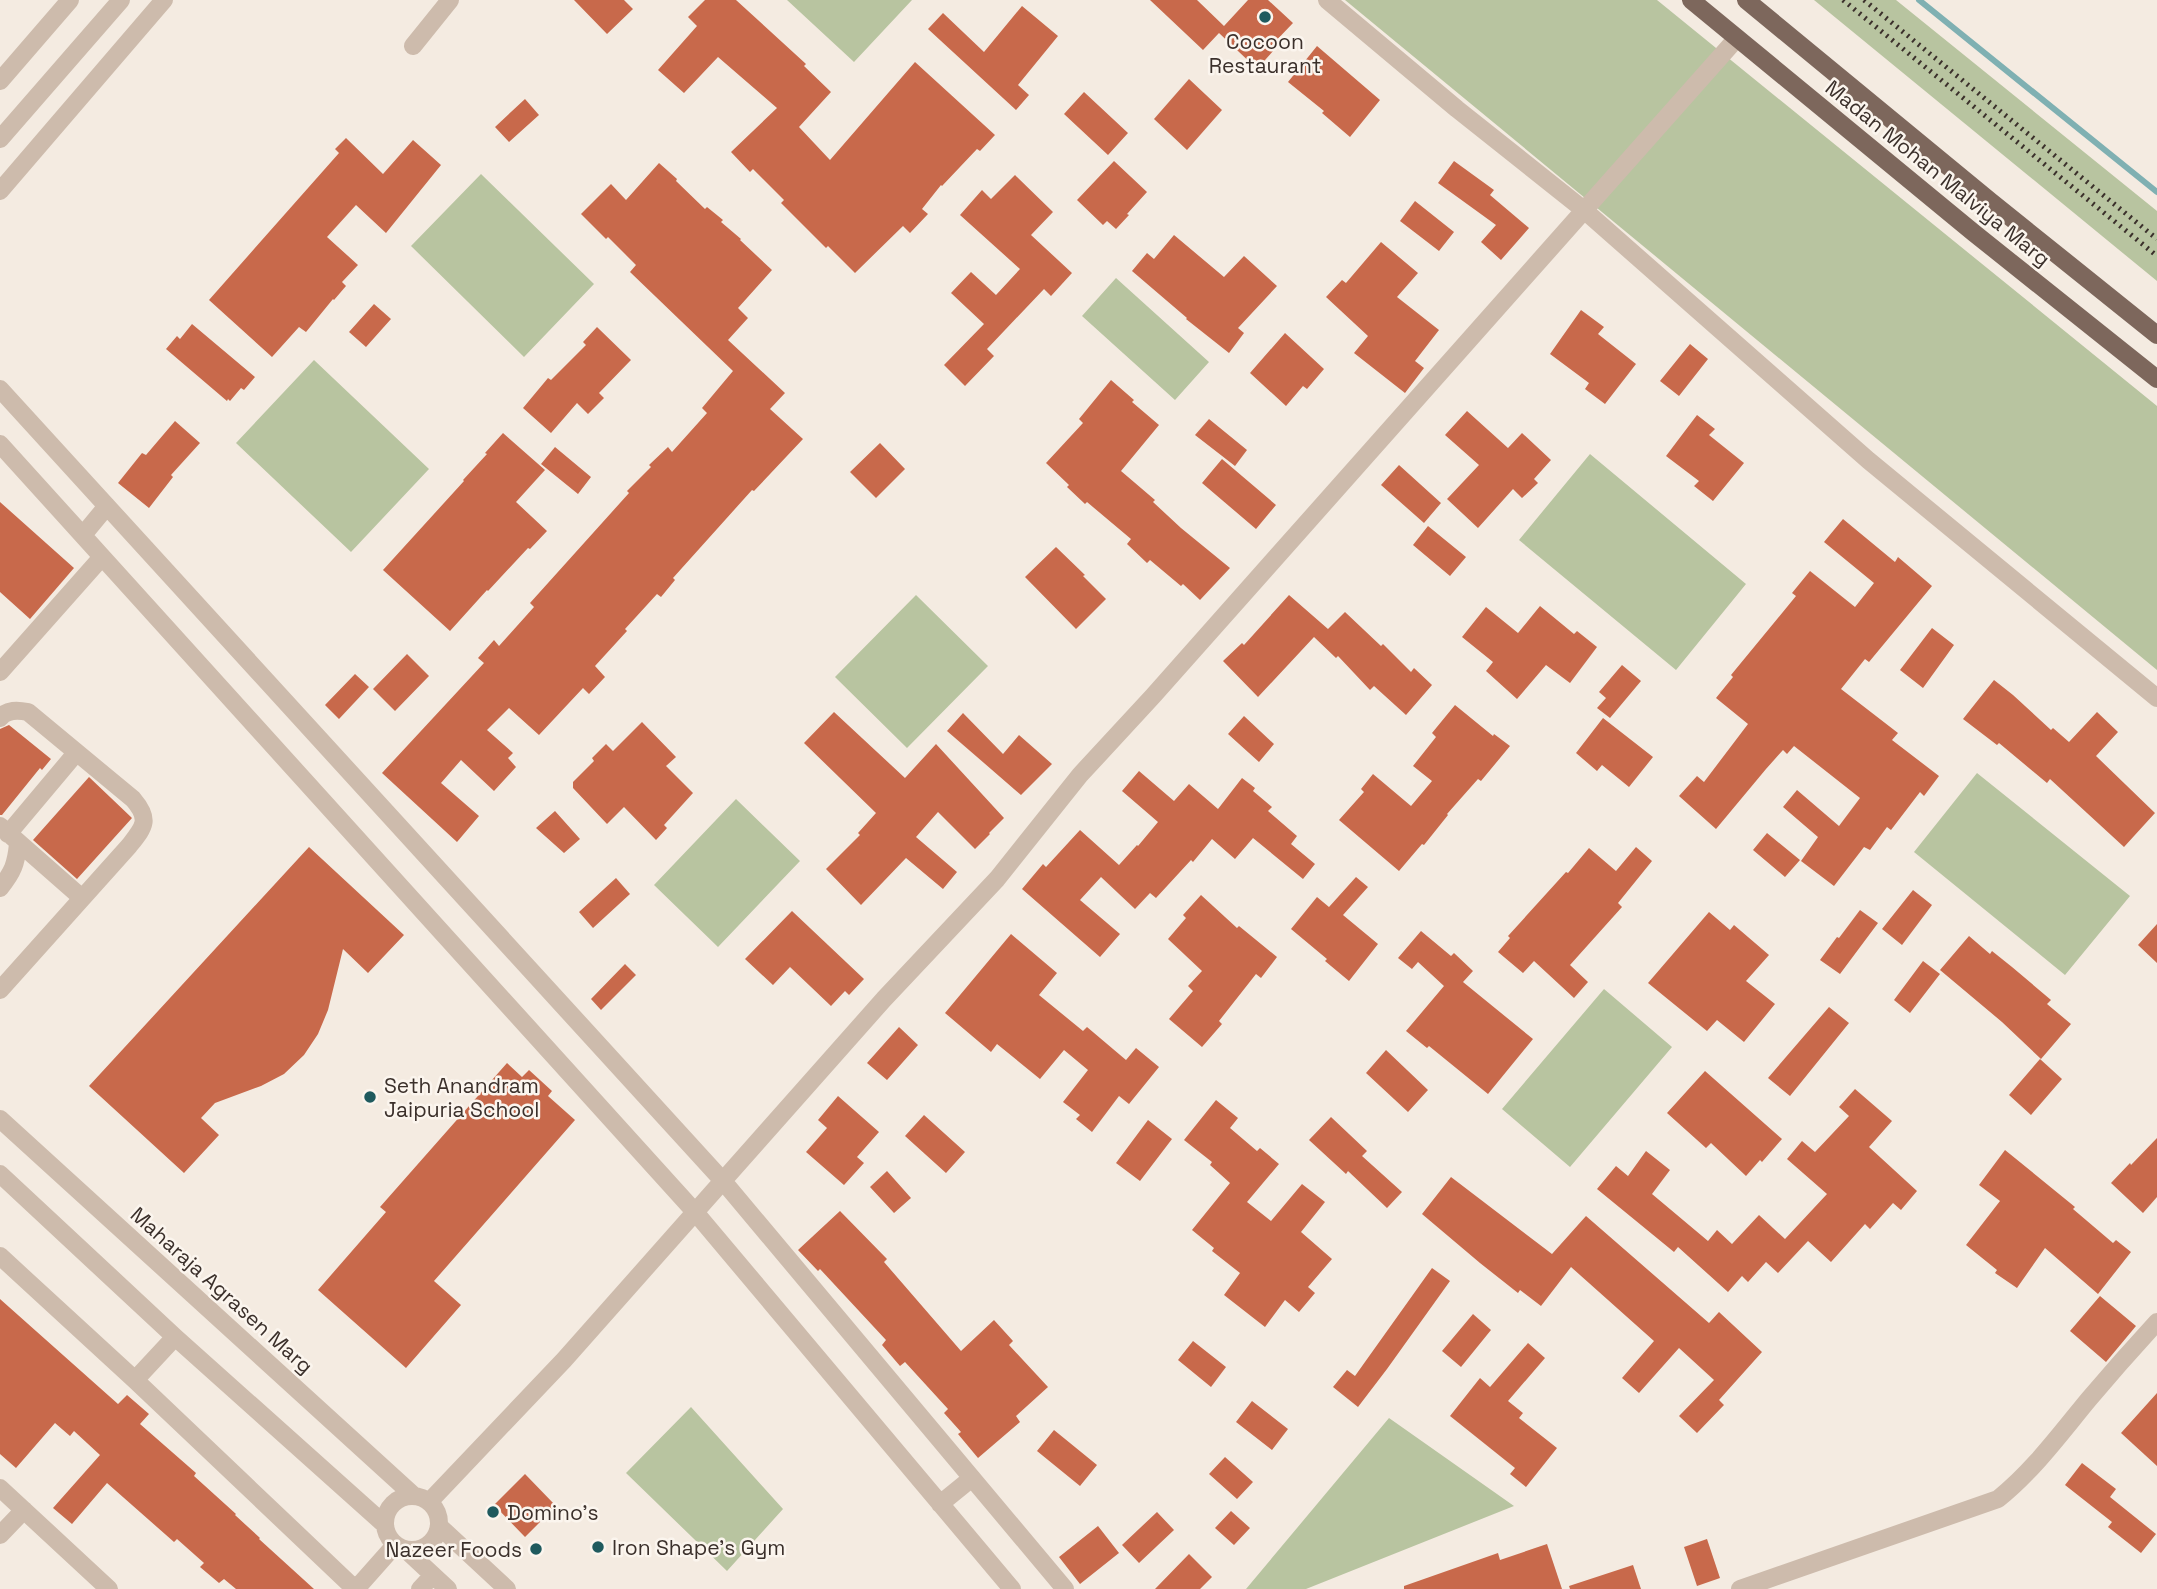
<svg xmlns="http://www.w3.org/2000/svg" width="2157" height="1589" font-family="'Space Grotesk',sans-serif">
<rect width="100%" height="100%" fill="#f4ebe1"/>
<path fill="#b8c4a0" d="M787,0H912L854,62Z
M1345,0H1657L2157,406V670Z
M1814,0H1896L2157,211V281Z
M481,174L594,284L524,357L411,246Z
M1116,278L1209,362L1175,400L1082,316Z
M314,360L429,469L351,552L236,443Z
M1590,454L1746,584L1676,670L1519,540Z
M916,595L988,666L907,748L835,677Z
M1977,773L2130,896L2065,975L1914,852Z
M736,799L800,861L718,947L654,885Z
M1604,989L1672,1047L1570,1167L1502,1109Z
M691,1407L783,1509L727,1571L626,1473Z
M1389,1418L1514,1506L1306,1589H1246Z"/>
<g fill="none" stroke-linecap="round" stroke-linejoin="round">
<path stroke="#7fb0b2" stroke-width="6" d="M1919,0L2157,192"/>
</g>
<path fill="#c8694b" d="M574,0H624L633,9L607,34Z
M705,0H736L806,64L804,66L831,92L799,127L830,160L915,62L995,135L980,151L977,149L942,186L941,185L922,209L928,214L910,233L903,226L855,273L828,246L826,248L781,203L784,200L753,169L750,172L731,152L777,108L718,57L684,93L658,70L697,26L688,17Z
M1150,0H1197L1224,26L1248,0H1268L1293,23L1269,48L1273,51L1257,69L1219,33L1203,50Z
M1022,6L1058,36L1018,85L1029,95L1016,110L928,29L943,13L984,52Z
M1317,46L1380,100L1350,137L1322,113L1324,111L1288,82Z
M1189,79L1222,110L1187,150L1154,119Z
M1084,92L1128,133L1108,155L1064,114Z
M525,99L539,115L509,142L495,127Z
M346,138L383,174L413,140L441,165L386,233L356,205L327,237L358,265L342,282L346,286L334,300L333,299L306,332L299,327L272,357L209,300L339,153L335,149Z
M1114,161L1147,192L1127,214L1129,215L1116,229L1107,221L1103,225L1077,200Z
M1454,161L1494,190L1490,195L1529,228L1501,260L1481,242L1496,225L1438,183Z
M659,163L677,179L676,181L705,209L707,207L723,220L721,222L741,239L740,240L772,270L738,308L748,318L728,340L785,393L770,409L803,439L754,491L752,490L673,578L675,580L661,597L657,594L625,629L627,631L595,666L605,677L589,694L583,688L539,735L509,708L487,730L513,753L508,758L516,767L494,791L461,760L441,783L479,816L457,842L382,773L484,663L478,658L494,640L499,646L534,607L530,603L629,493L627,491L651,467L649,465L668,447L672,452L707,413L702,408L733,371L630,272L636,265L608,237L606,239L581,214L611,184L626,200Z
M1015,175L1053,212L1031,235L1072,273L1051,296L1044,289L987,349L994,356L965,386L944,365L984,324L951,293L971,272L996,295L1020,269L960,215L982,190L991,199Z
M1415,201L1454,232L1439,251L1400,221Z
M1174,235L1224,277L1244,256L1277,286L1238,328L1244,333L1229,353L1186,319L1187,318L1132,271L1147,253L1154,259Z
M1381,242L1418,273L1397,297L1439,330L1415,361L1424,368L1405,393L1354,353L1368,336L1326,297L1342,280L1346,283Z
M374,304L391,319L366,347L349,332Z
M1581,310L1604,327L1598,334L1636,364L1605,404L1585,389L1589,383L1550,354Z
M192,324L255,377L244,390L241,388L230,401L228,399L227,401L166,349L177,336L180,339Z
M597,327L631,360L599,393L604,398L588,414L577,403L551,433L523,408L548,378L551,380L586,345L583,342Z
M1285,333L1324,369L1307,389L1303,386L1286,406L1250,373Z
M1690,344L1708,359L1679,396L1660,381Z
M1111,380L1134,400L1132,402L1159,425L1121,471L1155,500L1153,502L1181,528L1230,568L1200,600L1183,584L1181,586L1150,560L1147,563L1127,544L1131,539L1087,502L1085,504L1067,487L1069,485L1046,463L1083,423L1079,419Z
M1467,411L1508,448L1522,433L1551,460L1534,479L1538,483L1522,498L1513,489L1478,528L1447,499L1479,465L1445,435Z
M1697,415L1715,429L1709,435L1744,463L1713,501L1694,486L1699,481L1666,456Z
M1209,419L1247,450L1235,466L1195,435Z
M175,421L200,443L171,475L173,477L149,508L118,483L142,453L146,455Z
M503,433L545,470L516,502L547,531L530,549L528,548L488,591L487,590L450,631L383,570L464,481L463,480L487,454L485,453Z
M880,443L905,469L876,498L850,472Z
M555,447L591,477L578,494L541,464Z
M1222,459L1276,505L1256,529L1202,483Z
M1399,465L1441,503L1424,523L1381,485Z
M0,502L74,568L30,619L0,592Z
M1843,519L1895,562L1898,557L1932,586L1869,662L1865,659L1841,689L1898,733L1892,740L1939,776L1924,796L1920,792L1891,830L1887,827L1870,850L1864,847L1834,886L1801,861L1818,837L1783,807L1797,790L1839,826L1860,798L1794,746L1787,754L1783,750L1766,769L1716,829L1679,796L1697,776L1704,782L1748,724L1716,698L1733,677L1731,675L1796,596L1792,593L1810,571L1855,607L1874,583L1824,542Z
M1428,526L1466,557L1450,576L1413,545Z
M1056,547L1085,575L1083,576L1106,599L1076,629L1025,577Z
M1289,595L1328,629L1345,612L1381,646L1383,644L1411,672L1414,668L1432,685L1406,715L1374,686L1370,690L1338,656L1336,658L1314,637L1258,697L1223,661L1242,643L1244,645Z
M1540,606L1574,634L1577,631L1597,647L1570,683L1546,665L1517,699L1486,671L1493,662L1462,637L1486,607L1518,633Z
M1932,628L1954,645L1923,688L1900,670Z
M407,654L429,676L395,711L373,689Z
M1622,665L1641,681L1610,718L1597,708L1606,698L1599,692Z
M355,674L369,687L339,719L325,705Z
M1994,680L2013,695L2051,730L2053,728L2069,742L2097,712L2118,732L2096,756L2155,813L2124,847L2050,779L2047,783L1999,743L1997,745L1963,719Z
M1455,705L1493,736L1494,734L1510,746L1481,781L1478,779L1447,814L1448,815L1424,845L1422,844L1399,871L1339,820L1364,792L1361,789L1373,774L1411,806L1432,781L1413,766L1436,737L1432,733Z
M834,712L905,778L936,744L1004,818L989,833L990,834L975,849L938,812L916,837L957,872L943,889L906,858L861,905L826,869L860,835L858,833L876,813L804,743Z
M963,713L1003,754L1019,735L1052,764L1021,795L947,731Z
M1244,716L1274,744L1259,762L1228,734Z
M1603,718L1653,757L1629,787L1602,765L1597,771L1576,753Z
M642,722L676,757L666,766L693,793L664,825L667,828L656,840L624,807L607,824L573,788V782L594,761L592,758L606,744L613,751Z
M9,725L51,759L42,770L40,768L2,815H0V729Z
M1139,771L1174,801L1189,784L1218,809L1242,778L1255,788L1253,791L1272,807L1268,811L1297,836L1291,844L1315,864L1303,879L1253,838L1235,859L1212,839L1193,862L1191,860L1156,898L1150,893L1135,909L1101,877L1080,900L1120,934L1100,957L1022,889L1043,864L1046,867L1080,830L1119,865L1137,845L1138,846L1158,822L1122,791Z
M89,777L132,818L77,879L33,840Z
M555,811L580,839L564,853L536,828Z
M1767,833L1800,860L1785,877L1753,850Z
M309,847L404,935L368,973L343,949L328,1010L318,1034L304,1055L284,1074L261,1086L215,1103L201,1118L219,1135L184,1173L89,1086Z
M1636,847L1652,861L1618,903L1622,907L1570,965L1588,982L1574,998L1534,961L1523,973L1498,952L1510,938L1508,936L1566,872L1568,873L1589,848L1616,871Z
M1356,877L1368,887L1343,915L1378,944L1349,981L1325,961L1327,959L1291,929L1317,897L1329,907Z
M616,878L630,894L593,928L579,912Z
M1913,890L1932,905L1902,945L1882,929Z
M1201,895L1237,928L1239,926L1277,957L1261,978L1256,974L1219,1021L1222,1024L1202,1047L1169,1019L1193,991L1188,986L1202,971L1168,939L1186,918L1183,915Z
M1860,910L1878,923L1840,974L1820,960L1837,937L1839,938Z
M792,911L864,979L849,995L845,991L831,1006L790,967L773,985L745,959Z
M1709,912L1730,930L1734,925L1769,955L1746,981L1775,1004L1744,1042L1717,1020L1707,1031L1648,983Z
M2157,924V963L2138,945Z
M1421,931L1451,956L1454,953L1473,971L1463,982L1533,1039L1488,1094L1429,1046L1427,1048L1406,1031L1444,986L1418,962L1412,969L1398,958Z
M1011,934L1057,973L1039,995L1083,1031L1087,1027L1126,1060L1136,1048L1159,1067L1129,1104L1119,1096L1092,1132L1076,1119L1080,1115L1063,1102L1088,1070L1064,1050L1040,1079L997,1044L991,1052L945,1013Z
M1969,936L1990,954L1992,951L2012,967L2051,1000L2047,1004L2071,1024L2041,1059L2002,1022L1940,970Z
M1923,961L1940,974L1910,1013L1894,1000Z
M625,964L636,975L601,1010L591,999Z
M1829,1007L1849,1023L1790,1096L1768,1078Z
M899,1027L918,1045L887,1080L867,1063Z
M1386,1050L1428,1090L1408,1112L1366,1073Z
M2040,1059L2062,1079L2031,1115L2009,1095Z
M507,1063L522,1077L529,1070L552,1091L548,1096L575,1120L434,1281L461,1305L406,1368L318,1290L386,1212L380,1207Z
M1705,1071L1782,1139L1762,1162L1760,1160L1746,1176L1711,1143L1706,1148L1667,1113Z
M1855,1089L1892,1121L1869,1147L1917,1191L1901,1210L1893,1203L1870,1229L1865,1224L1831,1262L1808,1241L1778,1273L1766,1262L1748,1282L1742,1276L1728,1292L1678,1247L1674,1252L1597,1189L1616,1166L1628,1176L1646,1151L1670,1170L1652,1194L1708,1241L1717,1230L1732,1244L1759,1215L1785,1239L1827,1194L1787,1159L1802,1141L1815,1152L1849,1116L1839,1107Z
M838,1096L879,1132L857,1157L864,1163L844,1185L806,1152L827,1128L818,1120Z
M1216,1100L1238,1118L1230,1128L1257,1151L1260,1148L1279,1164L1247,1202L1271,1221L1302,1184L1325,1202L1301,1232L1332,1259L1308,1287L1315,1293L1299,1312L1285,1300L1265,1327L1224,1295L1240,1273L1212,1251L1214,1248L1192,1230L1230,1183L1210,1165L1212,1162L1184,1140Z
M924,1115L965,1152L946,1173L905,1136Z
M1331,1117L1367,1151L1362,1156L1402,1192L1387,1208L1348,1171L1346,1174L1309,1140Z
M1148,1120L1172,1139L1140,1181L1116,1163Z
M2157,1138V1197L2143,1213L2111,1183L2130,1163L2131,1165Z
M2005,1150L2075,1207L2073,1209L2113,1243L2116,1240L2131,1252L2098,1294L2045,1248L2017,1288L1995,1273L1997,1270L1966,1245L2000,1201L1979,1185Z
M887,1171L911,1198L894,1213L870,1187Z
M1451,1177L1552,1254L1586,1216L1709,1323L1719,1312L1762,1352L1719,1400L1724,1405L1697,1433L1679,1416L1714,1380L1679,1348L1639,1393L1622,1378L1654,1341L1571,1267L1541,1306L1520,1290L1518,1293L1480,1263L1422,1214Z
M840,1211L887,1259L884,1262L961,1351L994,1320L1013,1341L1009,1345L1048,1387L1016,1416L1020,1422L978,1458L958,1434L961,1432L944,1413L948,1409L905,1362L900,1366L882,1345L886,1340L820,1269L818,1271L798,1250Z
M1432,1268L1450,1281L1387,1369L1358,1407L1333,1387L1347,1370L1355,1376Z
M2100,1296L2136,1326L2106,1362L2070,1331Z
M0,1299L118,1404L127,1395L149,1414L140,1424L196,1473L194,1476L236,1514L235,1515L260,1538L259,1539L314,1589H236L224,1579L219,1583L200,1567L204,1563L177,1539L174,1542L107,1483L72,1524L53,1508L100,1455L74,1431L70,1436L55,1423L16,1468L0,1454Z
M1473,1314L1491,1330L1461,1367L1442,1351Z
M1193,1341L1226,1367L1211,1387L1178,1360Z
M1528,1343L1545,1358L1508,1401L1523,1413L1519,1418L1557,1448L1526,1487L1510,1474L1515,1468L1450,1416L1480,1378L1490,1387Z
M2157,1393V1466L2121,1433Z
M1252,1401L1288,1429L1272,1450L1236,1422Z
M1054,1430L1097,1465L1080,1486L1037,1451Z
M1225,1457L1253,1482L1237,1499L1209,1474Z
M2082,1463L2116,1489L2110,1497L2156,1534L2141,1553L2108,1527L2112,1522L2065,1485Z
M525,1474L556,1506L525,1537L494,1505Z
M1231,1511L1250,1528L1234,1545L1215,1528Z
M1157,1512L1174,1530L1139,1563L1122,1545Z
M1098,1526L1119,1553L1080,1584L1059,1557Z
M1707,1539L1720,1578L1697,1586L1684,1547Z
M1547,1544L1562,1589H1404V1586L1498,1553L1500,1560Z
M1189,1554L1212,1577L1200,1589H1155Z
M1633,1565L1641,1589H1570L1569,1586Z"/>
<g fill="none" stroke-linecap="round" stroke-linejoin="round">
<path stroke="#cdbbac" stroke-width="18" d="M1327,0L1457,109L1584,210L1868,460L2157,698
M413,46L450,0
M0,81L70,0
M0,139L121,0
M0,191L164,0
M0,389L723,1181L1065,1589
M0,444L695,1212L1012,1589
M83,535L107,506
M0,672L102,557
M0,718C7,709 18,710 28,712L133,799C151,820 144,827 129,846L0,990
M0,826L82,898
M8,834L76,753
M0,888C13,872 16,864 18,844
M0,1119L413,1495
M0,1174L175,1337L384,1524
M0,1256L135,1380L355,1589
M135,1380L175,1337
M0,1488L109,1589
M385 1523a27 27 0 1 1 54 0a27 27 0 1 1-54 0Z
M429,1502L564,1360L884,999L997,879L1080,775L1153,696L1737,38
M940,1504L972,1478
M439,1526L507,1589
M0,1535L24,1510
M406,1550L448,1589
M356,1589L395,1545
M420,1589L433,1575
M1740,1589L1998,1499C2033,1471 2060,1434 2089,1399C2111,1373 2134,1347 2157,1322"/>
<path stroke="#7d675c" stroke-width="18" d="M1691,0L1974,233L2157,379
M1746,0L1990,201L2157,335"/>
<path stroke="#3b302b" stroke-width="5" stroke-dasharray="2 5" stroke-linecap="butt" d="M1843,0L2157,256
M1864,0L2157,239"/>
</g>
<g fill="#1f5a5e" stroke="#fbf5ee" stroke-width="2.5">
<circle cx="1265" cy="17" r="7"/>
<circle cx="370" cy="1097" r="7"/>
<circle cx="493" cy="1512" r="7"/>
<circle cx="598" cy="1547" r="7"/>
<circle cx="536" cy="1549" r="7"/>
</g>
<g text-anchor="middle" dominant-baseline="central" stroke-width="5" stroke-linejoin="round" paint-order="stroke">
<g font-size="21" fill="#3b302b" stroke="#fbf5ee" text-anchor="start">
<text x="1265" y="41" text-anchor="middle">Cocoon<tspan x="1265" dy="24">Restaurant</tspan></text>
<text x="384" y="1085">Seth Anandram<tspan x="384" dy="24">Jaipuria School</tspan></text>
<text x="507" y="1512">Domino's</text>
<text x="612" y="1547">Iron Shape's Gym</text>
<text x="522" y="1549" text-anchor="end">Nazeer Foods</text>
</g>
<g font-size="21" fill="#3b302b" stroke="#fbf5ee">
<text transform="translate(1938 173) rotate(39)">Madan Mohan Malviya Marg</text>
<text transform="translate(222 1290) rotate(42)">Maharaja Agrasen Marg</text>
</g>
</g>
</svg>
